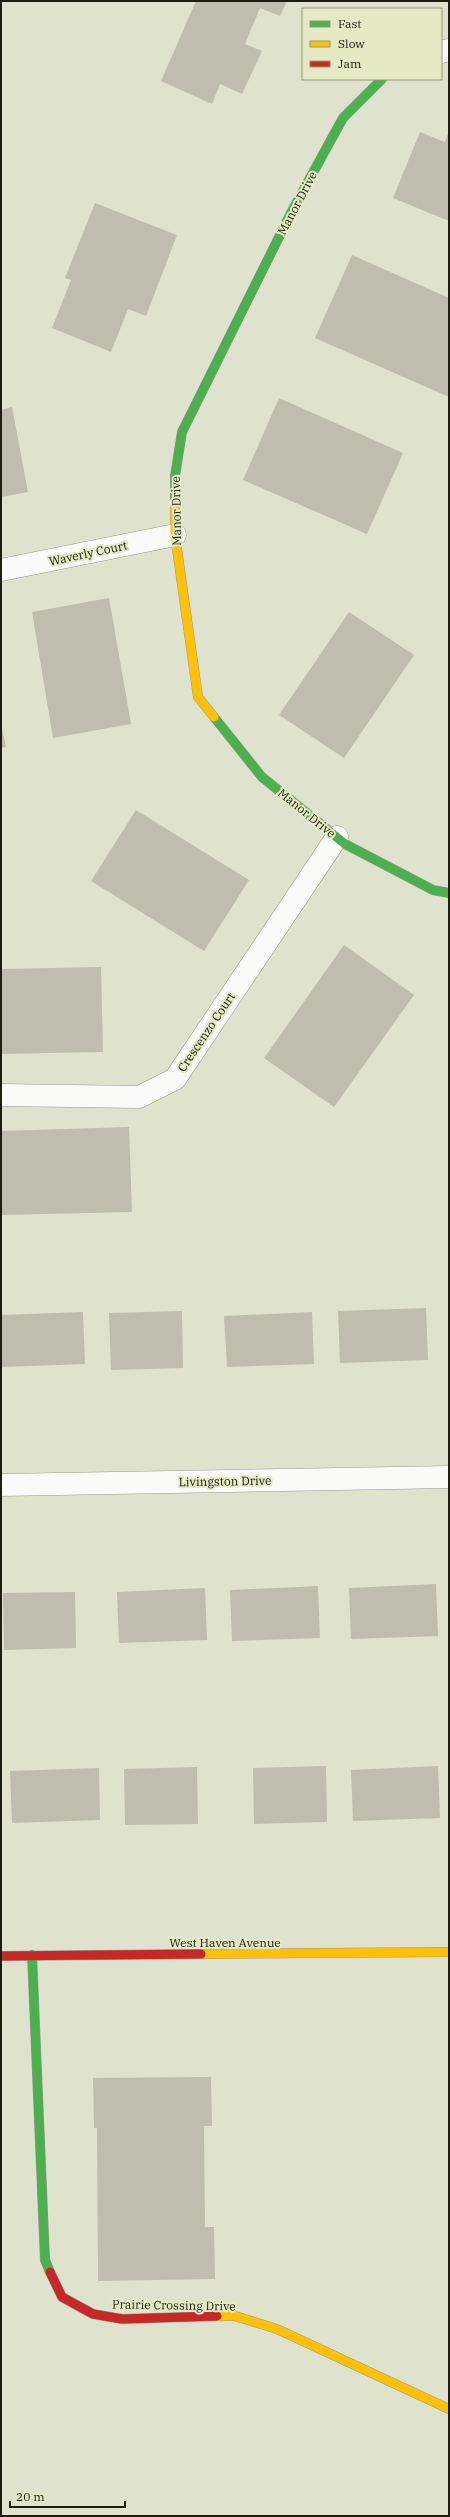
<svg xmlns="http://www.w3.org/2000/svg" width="450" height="2517" font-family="'IBM Plex Serif',serif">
<rect width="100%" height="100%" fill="#dfe2cd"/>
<path fill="#bfbeae" d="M196,1H287L280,16L260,8L245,44L262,51L242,94L220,84L212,104L161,81Z
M449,131V221L393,198L420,132L445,142Z
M95,203L177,235L146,316L128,309L111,352L52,328L71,280L65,278Z
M352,255L449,298V397L315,338Z
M279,398L403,453L367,534L243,480Z
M12,407L28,492L1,497V410Z
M109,598L131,724L53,738L32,612Z
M349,612L414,655L344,758L279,715Z
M1,724L6,747L1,748Z
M136,810L249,880L204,951L91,881Z
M344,945L414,995L334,1107L264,1058Z
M101,967L103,1052L1,1054V969Z
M129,1127L132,1212L1,1215V1131Z
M426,1308L428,1360L340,1363L338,1311Z
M182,1311L183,1368L111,1370L109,1313Z
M83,1312L85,1364L1,1367V1315Z
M312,1312L314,1364L227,1367L224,1316Z
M436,1584L438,1636L351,1639L349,1588Z
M318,1586L320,1638L232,1641L230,1590Z
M205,1588L207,1640L119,1643L117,1592Z
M75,1592L76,1648L4,1650L3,1593Z
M326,1766L327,1822L254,1824L253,1768Z
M438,1766L440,1818L353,1821L351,1770Z
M197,1767L198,1824L125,1825L124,1769Z
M99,1768L100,1820L12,1823L10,1771Z
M211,2077L212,2126H204L205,2227H214L215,2279L98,2281L97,2128H94L93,2078Z"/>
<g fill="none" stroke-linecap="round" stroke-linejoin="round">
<defs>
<path id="street" d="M441,52L449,50
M1,570L175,535
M1,1095L139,1097L175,1079L337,837
M1,1485L449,1477"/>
<path id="fast" d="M175,501V476L182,432L292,211L343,118L382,79
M214,717L262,777L345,844L433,890L449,893
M32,1955L45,2260L50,2272"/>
<path id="slow" d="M175,501V535L198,697L214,717
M201,1954L449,1952
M217,2316H235L277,2329L449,2409"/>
<path id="jam" d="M1,1956L201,1954
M50,2272L62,2297L93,2314L122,2319L217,2316"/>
</defs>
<use href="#street" stroke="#989a8a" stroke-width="23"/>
<use href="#fast" stroke="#989a8a" stroke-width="10"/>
<use href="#slow" stroke="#989a8a" stroke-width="10"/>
<use href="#jam" stroke="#989a8a" stroke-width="10"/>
<use href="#street" stroke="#fafbf8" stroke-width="22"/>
<use href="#fast" stroke="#4caf50" stroke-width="9"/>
<use href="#slow" stroke="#ffc107" stroke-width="9"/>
<use href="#jam" stroke="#c62828" stroke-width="9"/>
</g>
<g text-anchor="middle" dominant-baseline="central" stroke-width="4" stroke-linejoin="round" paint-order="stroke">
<g font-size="12" fill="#1c1d10" stroke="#e5eac5">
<text transform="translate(297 203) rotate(-62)">Manor Drive</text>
<text transform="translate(176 511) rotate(-91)">Manor Drive</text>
<text transform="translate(88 553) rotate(-12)">Waverly Court</text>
<text transform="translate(307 813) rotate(39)">Manor Drive</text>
<text transform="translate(206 1032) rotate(-56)">Crescenzo Court</text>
<text transform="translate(225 1481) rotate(-1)">Livingston Drive</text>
<text x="225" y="1942">West Haven Avenue</text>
<text transform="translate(174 2305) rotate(1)">Prairie Crossing Drive</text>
</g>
</g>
<rect width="450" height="2517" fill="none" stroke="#1c1d10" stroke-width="4"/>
<rect x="302" y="8" width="140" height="72" fill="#e5eac5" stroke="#95987d"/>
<rect x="310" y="21" width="20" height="6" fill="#4caf50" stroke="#95987d"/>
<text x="338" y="28" font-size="12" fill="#1c1d10">Fast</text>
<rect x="310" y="41" width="20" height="6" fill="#ffc107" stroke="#95987d"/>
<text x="338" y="48" font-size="12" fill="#1c1d10">Slow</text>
<rect x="310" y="61" width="20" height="6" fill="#c62828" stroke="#95987d"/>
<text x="338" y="68" font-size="12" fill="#1c1d10">Jam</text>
<path d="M10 2501v6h115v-6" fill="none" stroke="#1c1d10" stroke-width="2"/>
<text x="16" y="2501" font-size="12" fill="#1c1d10" stroke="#e5eac5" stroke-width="3" paint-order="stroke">20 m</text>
</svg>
